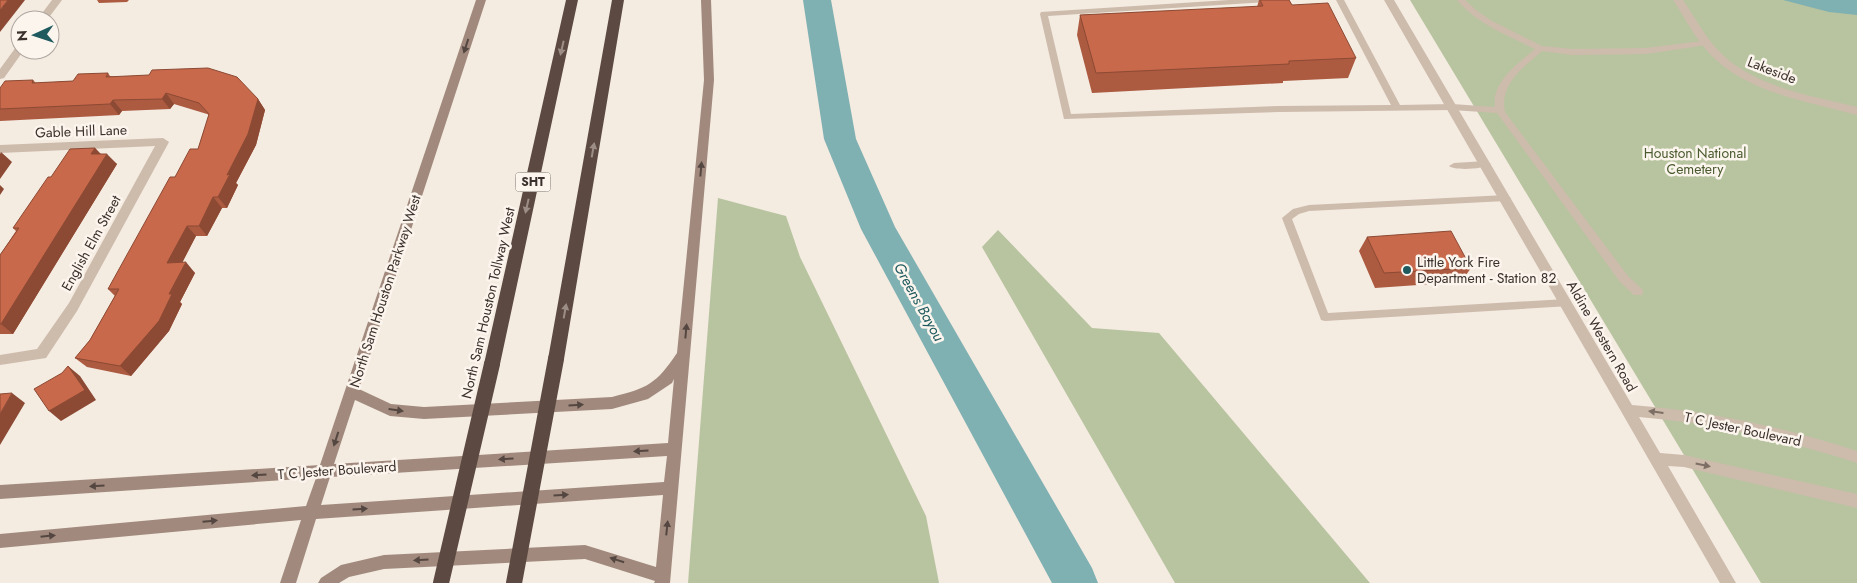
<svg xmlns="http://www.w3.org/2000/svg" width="1857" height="583" font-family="Jost,sans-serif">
<rect width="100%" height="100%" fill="#f4ebe1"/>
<path fill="#b8c4a0" d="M1410,0H1857V583H1761Z
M718,198L786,216L800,257L926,516L939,583H688Z
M998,230L1092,328L1159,333L1370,583H1175L982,247Z"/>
<path fill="#7fb0b2" d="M1783,0H1857V15L1829,12Z"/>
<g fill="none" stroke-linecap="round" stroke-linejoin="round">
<path fill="#7fb0b2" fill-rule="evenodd" d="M803,0H831L856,139L895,227L1092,568L1098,583H1052L861,229L824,139Z"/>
<path fill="#cdbbac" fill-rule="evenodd" d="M1229,0H1271L1267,2L1048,16L1071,114L1279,106L1391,105L1336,0H1344L1400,105L1452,104L1495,107C1491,82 1519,63 1535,49C1507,35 1477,24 1457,0H1465L1476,10L1492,21L1542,46L1572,49L1646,48L1710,40V44L1707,45L1646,54L1572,55L1542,51C1523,68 1499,84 1505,112L1628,276L1642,289L1643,292L1642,295H1634L1620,282L1497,113L1452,110L1279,112L1064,119L1040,14L1041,12Z
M1486,161L1491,164C1485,169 1455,171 1449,166L1454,163Z
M1506,195L1511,198L1506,201L1309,211L1299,214L1292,219L1328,313L1566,299L1570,300L1571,303L1570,306L1325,321L1321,320L1320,317L1282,218L1293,209L1309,205Z"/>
<path fill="#cdbbac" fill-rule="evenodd" d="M52,0H62L47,20H37Z
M1384,0H1394L1632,405C1709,411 1784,427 1857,451V463C1786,440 1713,423 1639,417L1660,453L1684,455L1857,494V508L1684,467L1668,466L1736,583H1720Z
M1673,0H1683C1694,16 1703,33 1716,48C1750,87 1810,95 1857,107V115C1807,101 1747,93 1710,54C1695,38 1685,18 1673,0Z
M20,46V50H24L4,78L0,79V69L16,47Z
M163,138L169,142L77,311L46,358L0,365V355L37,349L69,303L155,146L0,153V145Z"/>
<path fill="#a18a7d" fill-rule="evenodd" d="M476,0H486L359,389L391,404L424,407L612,397C648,388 656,384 677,353L704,80L701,0H711L714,80L670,583H654L655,581L585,559L384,569L349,577L339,583H318L321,578L341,565L384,555L585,545L656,567L663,495L316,519L296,583H280L301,520L0,548V534L306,506L316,478L0,499V485L320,465ZM674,379L668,443L334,464L355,400L390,416L424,419L612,409L648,399L672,383ZM667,456L664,482L321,505L330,477Z"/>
<path fill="#5c4a42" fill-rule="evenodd" d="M566,0H578L500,364L498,369L492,371L486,369L484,364Z
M612,0H624L564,359L562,364L556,366L550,364L548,359Z"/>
<path stroke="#5c4a42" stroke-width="16" d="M441,583L492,364
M514,583L556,359"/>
</g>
<path fill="#ac5a40" d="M97,0H129L127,2L99,3Z
M1259,0H1289L1292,5L1356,58L1348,78L1283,81V83L1092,93L1077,35L1080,15L1257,7Z
M108,73L110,76L258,99L265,110L256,145L236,183L238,185L227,208H222L207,236H196L182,262L195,273L180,302L182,304L169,331L131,376L87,367L75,358L90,340L115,296L108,289L175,177L198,149L209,115L207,114L174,104L170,109L122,111L119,115L0,121V88L33,80L36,83L73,81Z
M95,148L101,154L117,164L13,334H0V255L16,231L13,228L51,177Z
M1367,237L1471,268L1461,282L1375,288L1359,251Z"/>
<path fill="#8c4a34" d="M8,0H25L0,32V10Z
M166,93L174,104L170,109L162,99Z
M258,99L265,110L256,145L236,183L238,185L227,208L218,197Z
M113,100L122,111L119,115L110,104Z
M95,148L104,158L107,154L117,164L13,334L1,324L91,154Z
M1,152L12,162L0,179V154Z
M0,185L4,189L0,195Z
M213,197L222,208L207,236L199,226Z
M187,226L196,236L177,273L167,263Z
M186,262L195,273L180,302L182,304L169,331L131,376L120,366L169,294Z
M68,366L80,376L96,400L61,421L49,411Z
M12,393L25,403L0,445V414Z"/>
<path fill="#c8694b" stroke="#8c4a34" d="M0,0H8L0,10Z
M1260,0H1289L1292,5L1328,3L1356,58L1289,61V64L1096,73L1080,15L1263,6Z
M208,68L237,77L258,99L248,134L227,175L230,174L218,197H213L199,226H187L167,263L186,262L169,294H172L159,321L120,366L75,358L90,340L119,289H108L170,177H175L190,149H198L209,114L199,103L166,93L162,99L113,100L110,104L0,109V88L5,81L33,80L32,83L73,81L78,74L108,73L106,77L149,75L152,70Z
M95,148L91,154H107L1,324H0V255L19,228H13L48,177H51L70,149Z
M1451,231L1471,268L1384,273L1367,237Z
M68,366L85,390L49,411L34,389L62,373Z
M12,393L0,414V394Z"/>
<defs><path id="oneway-solid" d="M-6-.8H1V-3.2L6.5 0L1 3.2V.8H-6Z" transform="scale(1.25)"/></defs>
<g fill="#544640">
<use href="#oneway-solid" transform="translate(466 46) rotate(108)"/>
<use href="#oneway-solid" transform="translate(701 169) rotate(-85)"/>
<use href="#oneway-solid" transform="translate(686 331) rotate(-85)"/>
<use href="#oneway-solid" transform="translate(576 405) rotate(-3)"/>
<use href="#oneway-solid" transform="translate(396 410) rotate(8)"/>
<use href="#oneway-solid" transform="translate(336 439) rotate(108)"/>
<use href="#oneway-solid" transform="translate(641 451) rotate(176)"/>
<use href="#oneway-solid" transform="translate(506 459) rotate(176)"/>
<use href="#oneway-solid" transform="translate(259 475) rotate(176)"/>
<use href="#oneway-solid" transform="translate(97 486) rotate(176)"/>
<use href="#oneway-solid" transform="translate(561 495) rotate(-4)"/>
<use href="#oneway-solid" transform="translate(360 509) rotate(-4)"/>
<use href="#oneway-solid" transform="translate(210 521) rotate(-5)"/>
<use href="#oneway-solid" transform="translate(667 528) rotate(-84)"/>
<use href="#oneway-solid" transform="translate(48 536) rotate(-6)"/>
<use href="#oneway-solid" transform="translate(421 560) rotate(177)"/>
<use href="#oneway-solid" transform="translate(617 560) rotate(-162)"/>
</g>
<g fill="#9c8e87">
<use href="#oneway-solid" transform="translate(562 48) rotate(103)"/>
<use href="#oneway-solid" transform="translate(593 150) rotate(-80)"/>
<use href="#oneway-solid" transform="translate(527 206) rotate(103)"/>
<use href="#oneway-solid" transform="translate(565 311) rotate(-80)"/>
</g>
<g fill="#7d6f65">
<use href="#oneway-solid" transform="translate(1656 412) rotate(-173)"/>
<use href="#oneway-solid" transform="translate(1703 465) rotate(12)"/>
</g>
<circle fill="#1f5a5e" stroke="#fbf5ee" stroke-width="2" cx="1407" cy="270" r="5"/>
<g text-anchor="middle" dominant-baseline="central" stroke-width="5" stroke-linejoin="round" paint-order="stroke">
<rect fill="#fbf5ee" stroke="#756b66" stroke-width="1" x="515.5" y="172.5" width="35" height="19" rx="4"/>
<g font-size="12" font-weight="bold" fill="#3b302b">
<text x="533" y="182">SHT</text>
</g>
<g font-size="14" fill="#3b302b" stroke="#fbf5ee">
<text transform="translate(1772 70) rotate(21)">Lakeside</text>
<text transform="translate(81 131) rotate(-2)">Gable Hill Lane</text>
<text transform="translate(91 243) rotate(-61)">English Elm Street</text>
<text transform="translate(385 291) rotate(-72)">North Sam Houston Parkway West</text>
<text transform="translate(488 303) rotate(-77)">North Sam Houston Tollway West</text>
<text transform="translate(1602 336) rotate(60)">Aldine Western Road</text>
<text transform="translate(1743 429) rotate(12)">T C Jester Boulevard</text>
<text transform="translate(337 470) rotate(-4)">T C Jester Boulevard</text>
</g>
<g font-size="14" fill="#4a5a2e" stroke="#fbf5ee">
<text x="1695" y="153">Houston National<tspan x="1695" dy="16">Cemetery</tspan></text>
</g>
<g font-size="14" fill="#3b302b" stroke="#fbf5ee" text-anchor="start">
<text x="1417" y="262">Little York Fire<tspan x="1417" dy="16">Department - Station 82</tspan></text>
</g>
<g font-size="15" font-style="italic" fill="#1f5a5e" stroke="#fbf5ee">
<text transform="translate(919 302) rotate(61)">Greens Bayou</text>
</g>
</g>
<g transform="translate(35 35) rotate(267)"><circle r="24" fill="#fbf5ee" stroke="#aea6a0"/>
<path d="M0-4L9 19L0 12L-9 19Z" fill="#1f5a5e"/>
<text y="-8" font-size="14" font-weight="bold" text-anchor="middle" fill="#3b302b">N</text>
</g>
</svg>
